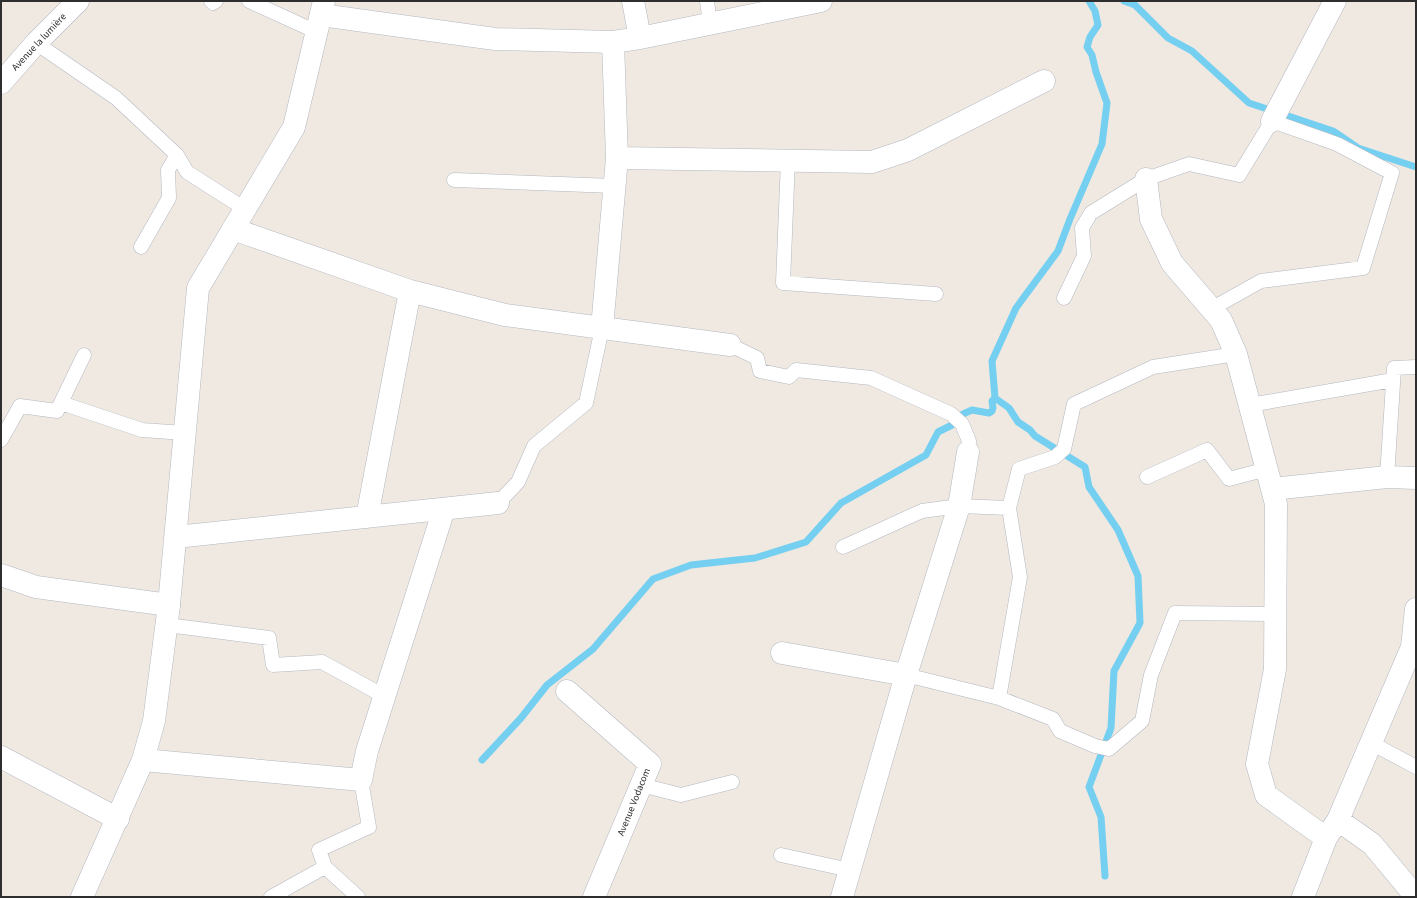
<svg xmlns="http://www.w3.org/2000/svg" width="1417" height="898" font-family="'Source Sans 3',sans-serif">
<rect width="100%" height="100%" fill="#efe9e1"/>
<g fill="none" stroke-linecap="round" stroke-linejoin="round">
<path stroke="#75cff0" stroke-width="7" d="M1089,1L1095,11L1098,25L1090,37L1087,47L1092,55L1096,72L1107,103L1102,144L1070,219L1058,251L1016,308L992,361L995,398L1009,408L1018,422L1030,430L1035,436L1085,467L1089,487L1118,530L1138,576L1140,623L1114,671L1111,728L1089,787L1101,817L1105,876
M1124,1L1135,5L1168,38L1192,51L1249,103L1333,131L1358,148L1416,167
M482,760L521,718L547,685L593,649L653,579L691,565L755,558L806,542L841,503L926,455L938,432L952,425L963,414L972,410L989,413L992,411L993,408L992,401L995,398"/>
<defs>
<path id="service" d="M211,1L213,3L216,1
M249,1L317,32
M707,1L710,24
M36,43L116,98L177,155L187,172L245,209
M788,160L783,283L936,294
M454,180L614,186
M141,247L169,198L168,170L177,155
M1064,298L1084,256L1082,228L1091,213L1146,179L1189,164L1239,175L1272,121L1337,144L1392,173L1363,268L1261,281L1211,309
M730,345L757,358L760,371L789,377L796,370L871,378L951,414L962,424L969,441L968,452
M61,403L142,430L185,433
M1250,405L1393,380
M1,440L20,406L57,411L84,355
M1147,477L1207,450L1229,479L1267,469
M1387,477L1394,368L1416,367
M498,503L518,482L534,446L586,403L602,328
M843,547L922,511L959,506L1009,508L1019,469L1055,457L1064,449L1074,404L1153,367L1236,354
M167,625L269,638L273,665L322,662L384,696
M906,675L999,698L1020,577L1009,508
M999,698L1053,719L1060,731L1095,746L1109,749L1142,721L1151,675L1175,613L1275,614
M1371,743L1416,767
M641,785L681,795L732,782
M781,855L850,870
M325,867L319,850L369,827L361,780
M271,897L325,867L358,897"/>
<path id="minor" d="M633,1L640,38
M321,15L495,39L613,42L640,38L821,1
M1,83L36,43L78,1
M1272,121L1335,1
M617,158L872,162L908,150L1044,81
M1146,179L1151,219L1172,263L1221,320L1236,354L1276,504L1275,669L1257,764L1266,795L1326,838
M233,229L410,291L505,315L730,345
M602,328L617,158L613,42
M1272,489L1387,477L1416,478
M367,517L410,291
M176,537L498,503
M1,575L36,587L169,605
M782,653L906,675
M567,691L650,764L594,897
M1,757L118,819
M143,760L361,780L367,751L444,509
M1338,820L1372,844L1416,897
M842,897L906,675L959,506L968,452
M1303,897L1326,838L1338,820L1412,647L1416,609"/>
<path id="tertiary" d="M82,897L143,760L154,721L169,605L198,288L294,127L324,1"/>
</defs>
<use href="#service" stroke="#b4b7c1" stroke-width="15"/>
<use href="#minor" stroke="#b4b7c1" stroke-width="23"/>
<use href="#tertiary" stroke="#b4b7c1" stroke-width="23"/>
<use href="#service" stroke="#fff" stroke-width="14"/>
<use href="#minor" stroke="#fff" stroke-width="22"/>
<use href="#tertiary" stroke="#fff" stroke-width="22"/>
</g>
<g text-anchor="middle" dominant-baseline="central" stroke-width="4" stroke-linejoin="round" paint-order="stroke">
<g font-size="10" fill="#2e2e2e" stroke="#fff">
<text transform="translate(39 42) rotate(-47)">Avenue la lumière</text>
<text transform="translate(634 802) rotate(-68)">Avenue Vodacom</text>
</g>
</g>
<rect width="1417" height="898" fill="none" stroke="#2e2e2e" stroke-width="4"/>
</svg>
